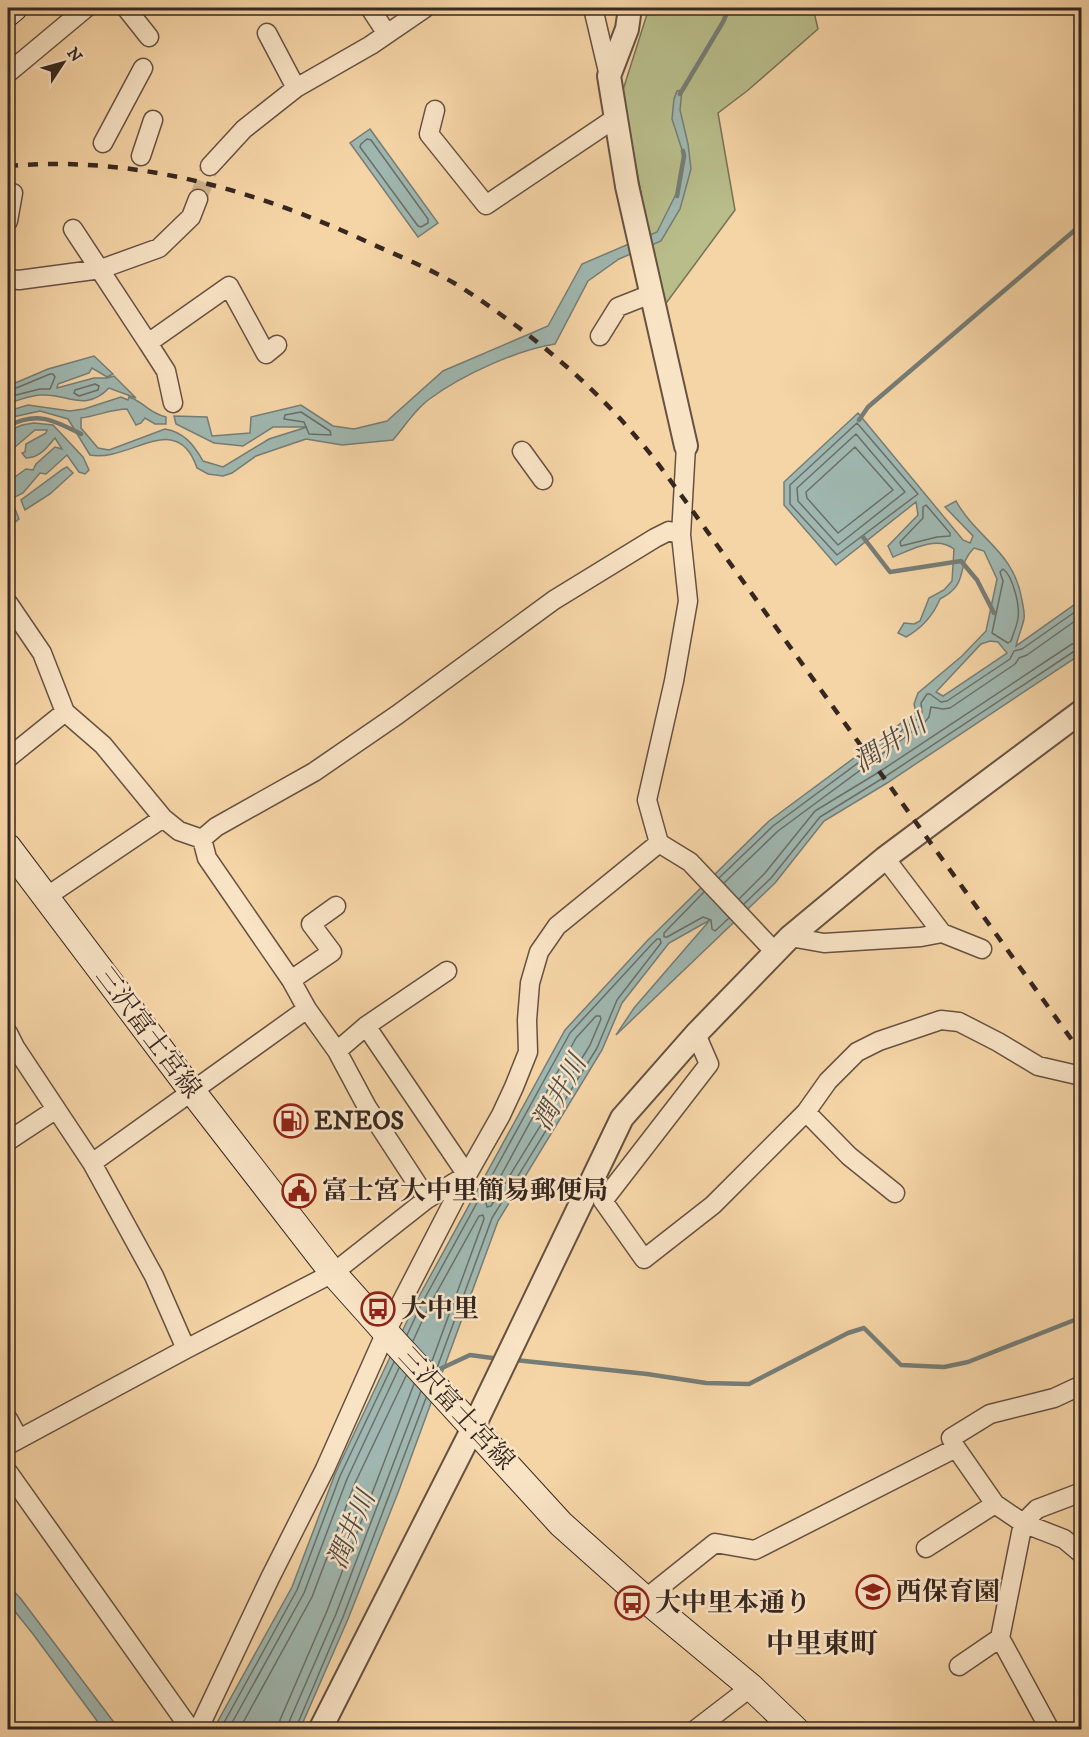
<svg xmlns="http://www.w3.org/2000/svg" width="1089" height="1737" font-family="'IM FELL DW Pica','Noto Serif JP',serif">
<rect width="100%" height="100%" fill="#f5d4a6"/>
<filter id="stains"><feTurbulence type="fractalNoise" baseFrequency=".00333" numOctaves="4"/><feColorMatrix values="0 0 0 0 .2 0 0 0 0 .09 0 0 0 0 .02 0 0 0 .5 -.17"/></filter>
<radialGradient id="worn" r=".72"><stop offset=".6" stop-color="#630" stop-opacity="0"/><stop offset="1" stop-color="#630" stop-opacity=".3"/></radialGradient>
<path fill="#b8bd8a" stroke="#777256" stroke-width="1.5" d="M649,8H813L818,29L747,91L718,113L735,210L664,306L651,246L622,93Z"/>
<path fill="#9fb7b0" stroke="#757d77" stroke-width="1.5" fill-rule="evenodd" d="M682,90L680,110L688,144L691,169L680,209L661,241L619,259L588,281L555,344C517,350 462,375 431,398C416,408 405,426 393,440L342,445L306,439L256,456L232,473L223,476L208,474L197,468C177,408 129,463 90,455L68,419L40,411L8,418V411L28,405L70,411L84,409L121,397L128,400L129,397C146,403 147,412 166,417V424H155L145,418L141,423L136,425L127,409C112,409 97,416 81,418V428L98,448L109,450L165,429C184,432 194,445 203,461L223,467L269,439L307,427H273L243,446L214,443L176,424L174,416L207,417L212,436L250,433L251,417L301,405L333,426L354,429L387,421L443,371L548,326L582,264L657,232L678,190L684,156L672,119L674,99L677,91Z
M370,129L438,223L418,237L350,143Z
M94,356L113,374L107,377L92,368L89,373L58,384L57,388L94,378H107L114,376L136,398L109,388C85,413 67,393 41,395C30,395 18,401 8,403V386L48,369Z
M858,413L963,540L970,543L973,536L945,507L956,501C978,540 1014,551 1022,600C1023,606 1025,613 1024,619C1022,628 1018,637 1016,646L1081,600V654L887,783L824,821L775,883L616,1035L634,1008L710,920L669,943L622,1003L602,1050L498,1221L399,1490L348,1619L300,1729L213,1730L292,1587L335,1474L416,1302L565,1030L647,941L769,821L916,712L914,704L918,693L962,656L986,631L997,579L984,551L974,548C954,568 971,583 940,599C933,616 922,628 906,637L898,633L904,623L914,624L920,621L929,598L944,590L952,581L954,549C936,535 911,550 893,557L888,546L918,515L916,502L836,565L784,505V482ZM990,641L998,642L1007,653L943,696L936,692L981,644Z
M34,423L53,425L83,457L89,470L85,474L79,472L67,455L46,474L40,473L23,493L15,497L13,496L8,482L26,469L33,470L36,464L55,447L62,449L55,438C47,447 40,458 26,458L22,453L25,452L26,444L46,433L47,430H35L8,453V431L22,425Z
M67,467L73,473L50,494L25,510L21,500L63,469Z
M11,509H15L19,519L8,528V512Z
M8,1585L21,1599L119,1729H103L33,1634L8,1603Z"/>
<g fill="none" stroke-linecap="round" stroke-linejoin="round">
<path stroke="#6a6f68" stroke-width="1.5" d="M367,139L371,140L428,219V223L421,227L418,226L360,147L361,144Z
M50,374H53L55,377L50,389H40L16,395L13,393L14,389Z
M95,384L99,386L98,390L79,396L74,393L75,390Z
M301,412L330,431L331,435L309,434L304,422L284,419L285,415Z
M857,423L918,494L837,555L790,504V485Z
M856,434L905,492L838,545L798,501L797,488Z
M855,447L893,490L838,533L807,498L806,492Z
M926,505L950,533V536L937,537L901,546L900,542L923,518V507Z
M1003,569C1013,576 1020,606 1018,618C1017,626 1013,634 1011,641L1008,643L992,633L1003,581L1000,572Z
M719,878L773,826L920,717L922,712L921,703L927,694H930L941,702L947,701L1010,659L1014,651L1022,649L1082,607
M724,883L778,831L924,723L929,717L931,707L943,709L950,708L1015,664L1019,658L1027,655L1082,616
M704,892L664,933V937H667L703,917L711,920L712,929L715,931L729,918
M739,899L765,873L815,811L879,772L1072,644L1082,642
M744,904L771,878L820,817L883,778L1076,650L1082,649
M596,1016H600L601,1019L590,1045L491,1206L487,1207L486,1203L576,1038Z
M407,1335L421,1305L570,1033L651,945L657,939H660L661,943L617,1000L597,1048L492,1218L437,1368
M413,1341L428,1308L479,1216L483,1215L484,1219L432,1361
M220,1730L297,1590L340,1476L394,1362
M228,1730L304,1593L347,1479L399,1368
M239,1730L312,1597L355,1483L406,1376
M279,1730L280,1720L327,1611L414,1384
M288,1730L289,1722L336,1614L421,1391
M295,1730L343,1617L426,1398"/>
<path stroke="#757d77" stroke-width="4.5" d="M680,94L723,22L729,8
M677,196L684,156L683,151
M859,420L868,407L1082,224
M8,426C38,411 53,420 81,434
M863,537L890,572L961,561L977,580L994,613
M515,1360L647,1374L706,1383L749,1384L848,1333L864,1328L901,1365L944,1367L968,1362L1082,1317
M440,1369L470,1355L500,1359"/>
<path stroke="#cfb18b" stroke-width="18" stroke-dasharray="18 9" stroke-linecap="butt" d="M198,199L210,166"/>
<defs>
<path id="minor" d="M126,8L149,37
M370,8L387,34
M593,8L609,76
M267,33L296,88
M8,73L86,8
M435,110L429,134L486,205L614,119
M103,143L143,68
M141,156L153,120
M210,166L244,129L296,88L371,45L425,8
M8,221L13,193
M73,229L148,343L229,286L266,354L277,345
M8,279L19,280L101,269L159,248L191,217L198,199
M600,336L618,307L651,294
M148,343L166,371L173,403
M686,446L681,535L688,601L674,681L647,800L659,843L690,862L774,951
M522,451L543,480
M8,603L42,653L65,712L103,745L163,818L179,831L202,839L216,827L314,772L397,715L554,600L655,538L669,531L681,535
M8,758L65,712
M202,839L207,858L291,980L307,1009L337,1051L367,1107L427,1199
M885,858L942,933
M46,897L163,818
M790,937L824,943L921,937L942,933L982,949
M291,980L332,952L311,924L336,906
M366,1026L467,1175
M8,1033L15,1047L92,1163L154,1276L186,1349
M696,1034L709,1064L603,1201L644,1259L713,1205L806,1112L828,1081L857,1052L879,1041L941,1020L959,1022L998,1042L1038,1066L1077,1075
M337,1051L366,1026L447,971
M806,1112L849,1156L895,1193
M8,1141L55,1110
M92,1163L307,1009
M8,1419L19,1439
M8,1445L186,1349L333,1273L427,1199L467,1175
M956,1448L951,1438L990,1414L1054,1398L1082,1385
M8,1472L191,1730
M926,1548L995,1504
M645,1599L715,1543L755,1550L956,1448L995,1504L1023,1523L1064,1539L1082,1554
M959,1666L1000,1638
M198,1730L270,1578L325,1469L386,1332L467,1175L501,1115L514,1087L528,1052L527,1020L530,983L539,952L557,926L659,843
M695,1730L751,1687
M1050,1730L1000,1638L1023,1523L1037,1509L1082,1492"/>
<path id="tertiary" d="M630,8L627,29L609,76L627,186L686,446
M320,1730L473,1428L622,1118L696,1034L790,937L885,858L1082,711"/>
<path id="secondary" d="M8,13L14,8
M8,847L192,1091L333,1273L391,1338L561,1524L645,1599L751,1687L796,1730"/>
</defs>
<use href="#minor" stroke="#665242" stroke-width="21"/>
<use href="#tertiary" stroke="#665242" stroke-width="26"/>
<use href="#secondary" stroke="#362721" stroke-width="28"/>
<use href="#minor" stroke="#f8e3c5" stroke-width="18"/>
<use href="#tertiary" stroke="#f8e3c5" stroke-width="22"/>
<use href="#secondary" stroke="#f8e3c5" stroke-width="26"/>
<path stroke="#362721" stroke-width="4.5" stroke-dasharray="10 10" stroke-linecap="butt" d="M8,166C136,155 256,190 372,244C399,256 428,268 454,283C476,296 497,312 518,327C560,359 603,397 637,438C654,457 669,479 684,499L1082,1054"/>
</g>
<defs>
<symbol id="fuel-ring" viewBox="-11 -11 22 22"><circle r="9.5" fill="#f8e3c5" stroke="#8f2418" stroke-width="1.5"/><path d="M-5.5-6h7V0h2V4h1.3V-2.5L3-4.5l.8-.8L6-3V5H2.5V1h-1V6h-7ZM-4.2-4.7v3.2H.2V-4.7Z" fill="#8f2418"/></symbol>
<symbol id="civic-ring" viewBox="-11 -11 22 22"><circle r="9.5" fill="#f8e3c5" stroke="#8f2418" stroke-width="1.5"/><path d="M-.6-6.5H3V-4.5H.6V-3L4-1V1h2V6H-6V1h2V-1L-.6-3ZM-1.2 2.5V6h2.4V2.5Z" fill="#8f2418"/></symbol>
<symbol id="bus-ring" viewBox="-11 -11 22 22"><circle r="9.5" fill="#f8e3c5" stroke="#8f2418" stroke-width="1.5"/><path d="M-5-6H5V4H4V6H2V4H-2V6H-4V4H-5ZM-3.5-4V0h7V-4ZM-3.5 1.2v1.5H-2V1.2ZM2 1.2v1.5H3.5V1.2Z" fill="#8f2418"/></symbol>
<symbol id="school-ring" viewBox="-11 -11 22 22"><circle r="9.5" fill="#f8e3c5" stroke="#8f2418" stroke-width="1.5"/><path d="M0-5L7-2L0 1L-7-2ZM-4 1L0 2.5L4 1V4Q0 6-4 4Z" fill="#8f2418"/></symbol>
</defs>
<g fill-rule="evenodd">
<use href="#fuel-ring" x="272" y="1102" width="38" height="38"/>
<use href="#civic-ring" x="280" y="1172" width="38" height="38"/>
<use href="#bus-ring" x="359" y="1290" width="38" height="38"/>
<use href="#school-ring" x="854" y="1573" width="38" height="38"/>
<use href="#bus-ring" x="613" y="1584" width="38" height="38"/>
</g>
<g text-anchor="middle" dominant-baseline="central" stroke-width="5" stroke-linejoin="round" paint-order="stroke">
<g font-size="26" fill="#362721" stroke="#f8e3c5">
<text transform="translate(148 1033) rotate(53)">三沢富士宮線</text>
<text transform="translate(456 1409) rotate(47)">三沢富士宮線</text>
</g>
<g font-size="26" font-weight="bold" fill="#362721" stroke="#f8e3c5" text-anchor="start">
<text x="314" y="1121">ENEOS</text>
<text x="322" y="1191">富士宮大中里簡易郵便局</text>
<text x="401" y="1309">大中里</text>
<text x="896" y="1592">西保育園</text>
<text x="655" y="1603">大中里本通り</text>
</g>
<g font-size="27" font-style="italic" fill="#504b45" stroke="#f8e3c5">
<text transform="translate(890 744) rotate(-33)">潤井川</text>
<text transform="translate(560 1093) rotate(-61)">潤井川</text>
<text transform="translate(352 1530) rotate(-67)">潤井川</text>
</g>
<g font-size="28" font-weight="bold" fill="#362721" stroke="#f8e3c5">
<text x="822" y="1644">中里東町</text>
</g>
</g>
<rect width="1089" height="1737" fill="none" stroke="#f5d4a6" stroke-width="30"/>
<rect x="9" y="9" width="1071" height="1719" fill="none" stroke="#362721" stroke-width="3"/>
<rect x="15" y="15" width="1059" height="1707" fill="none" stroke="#362721" stroke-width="1.5"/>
<g transform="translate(63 63) rotate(54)" stroke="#f8e3c5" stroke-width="4.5" paint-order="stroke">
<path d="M0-4.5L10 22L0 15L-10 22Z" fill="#362721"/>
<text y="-9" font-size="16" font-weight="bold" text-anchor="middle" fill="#362721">N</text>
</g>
<rect width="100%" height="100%" filter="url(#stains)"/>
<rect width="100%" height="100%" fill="url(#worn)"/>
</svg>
